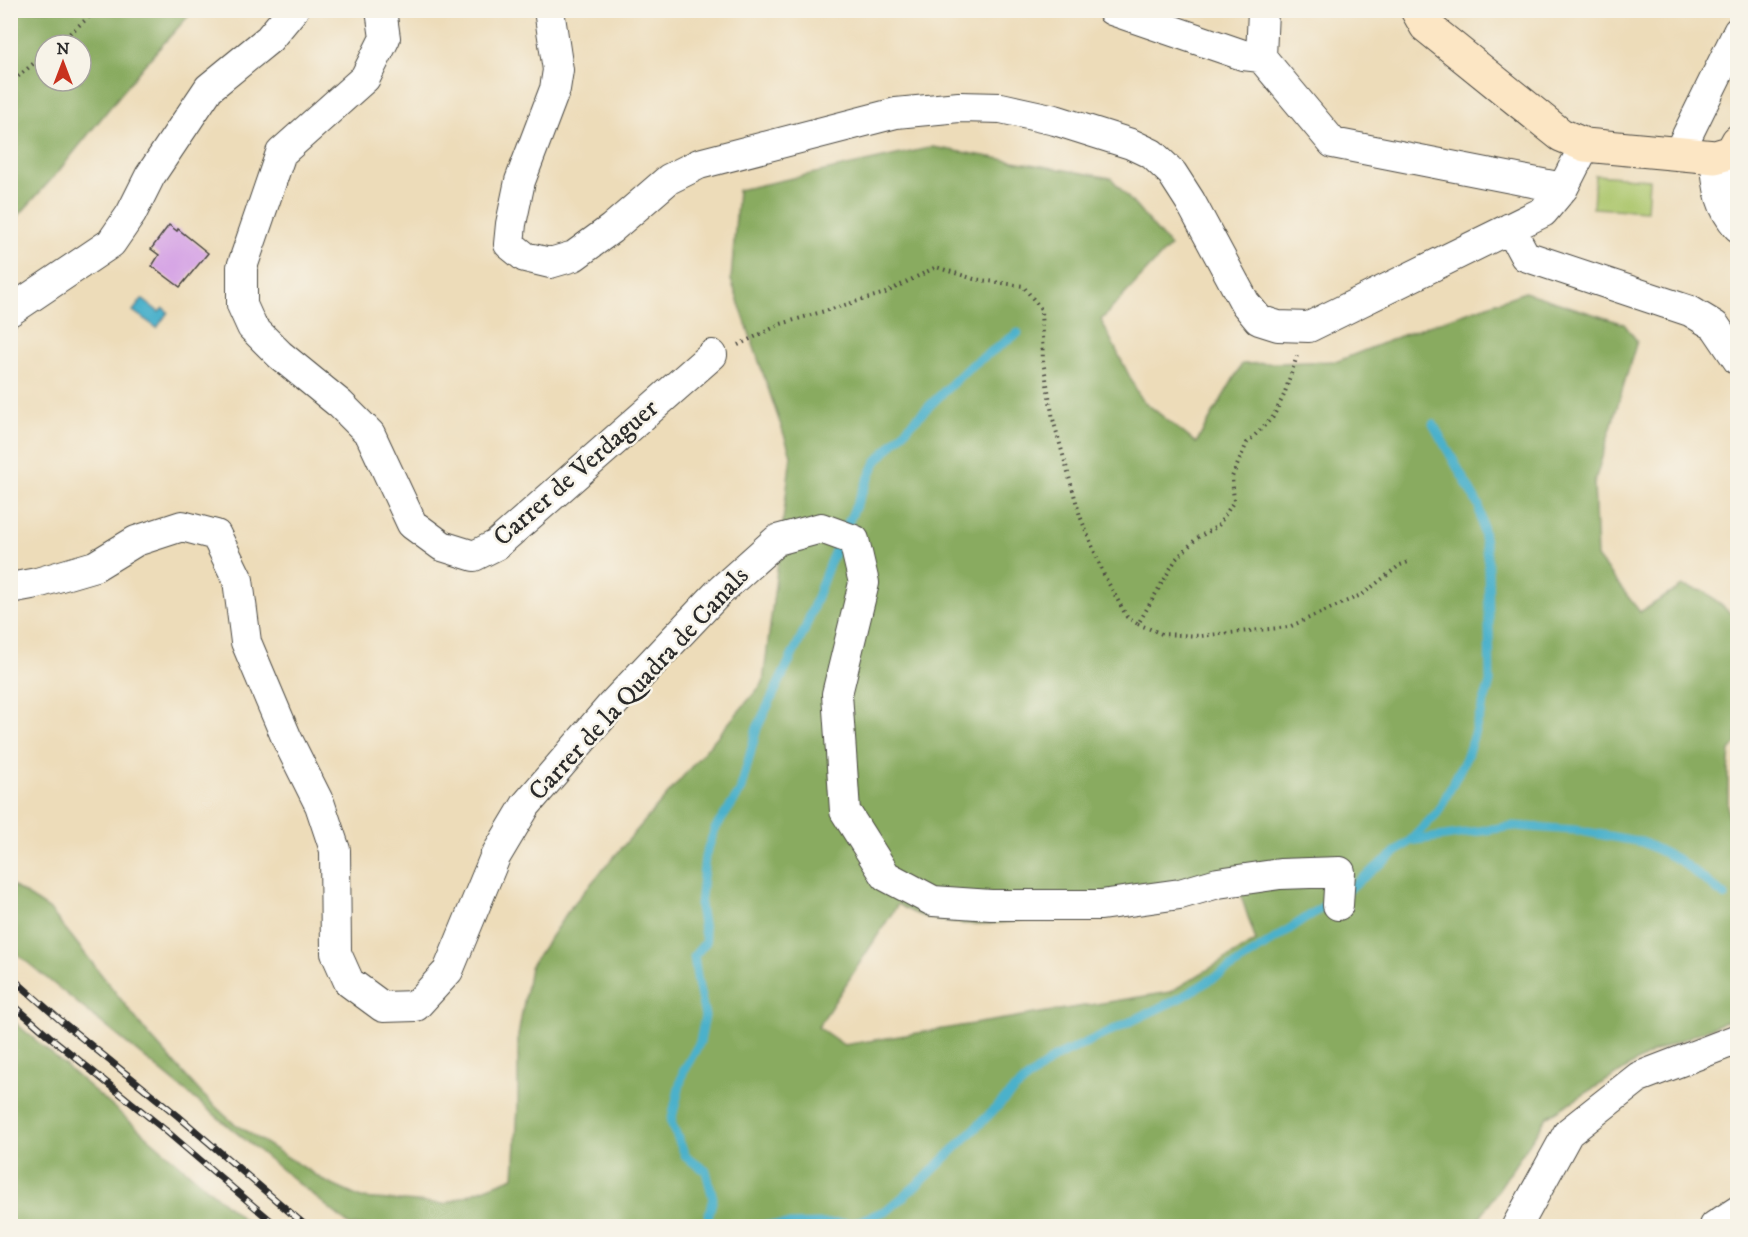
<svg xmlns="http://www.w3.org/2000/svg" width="1748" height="1237" font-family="'IM FELL DW Pica',serif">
<rect width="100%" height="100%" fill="#f7f3e8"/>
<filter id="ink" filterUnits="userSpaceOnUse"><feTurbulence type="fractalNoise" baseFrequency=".0167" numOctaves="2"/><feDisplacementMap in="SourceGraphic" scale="12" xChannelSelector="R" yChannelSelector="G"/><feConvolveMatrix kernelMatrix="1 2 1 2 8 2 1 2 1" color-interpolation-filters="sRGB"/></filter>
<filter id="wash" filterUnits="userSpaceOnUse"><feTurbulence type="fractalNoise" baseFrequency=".008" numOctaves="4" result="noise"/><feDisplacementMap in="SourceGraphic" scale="24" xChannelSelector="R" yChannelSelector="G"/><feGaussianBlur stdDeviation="1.35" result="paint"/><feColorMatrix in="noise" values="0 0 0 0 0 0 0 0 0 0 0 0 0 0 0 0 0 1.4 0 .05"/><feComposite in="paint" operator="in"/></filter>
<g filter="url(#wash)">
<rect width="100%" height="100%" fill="#eddcb9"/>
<path fill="#acc66c" stroke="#6c784c" stroke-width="1.5" d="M1595,175L1649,179L1647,211L1593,208Z"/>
<path fill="#89ab60" stroke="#5a6b46" stroke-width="1.5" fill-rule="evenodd" d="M11,10L193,11L145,64L58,172L11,224ZM45,45H81V81H45Z
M933,147L1111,178L1170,246L1101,320L1141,399L1196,443L1242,364L1338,361L1413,331L1525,292L1624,324L1637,341L1594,484L1597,557L1640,612L1682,586L1706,592L1737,619V743L1730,751L1728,772V816L1732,837L1738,845L1737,1017L1653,1052L1547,1117L1474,1226H351L11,949L10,884L49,909L72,937L148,1034L202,1094L232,1122L328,1183L361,1198L445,1204L514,1177L518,1106V1036L530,967L571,907L763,683L791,455L731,280L738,190ZM1238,887L1256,941L1170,992L844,1045L818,1027L898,904C915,916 934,921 954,923C994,927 1035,918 1074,912C1128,904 1183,895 1238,887Z
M11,1019L251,1226H11Z"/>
<path fill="#4cb1cb" stroke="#3c6e7b" stroke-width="1.5" d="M142,299L159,312L163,308L168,312L157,328L133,311Z"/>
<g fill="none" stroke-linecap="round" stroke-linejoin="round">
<path stroke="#4cb1cb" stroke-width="9" d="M1410,841L1514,826L1575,830L1642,842L1679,860L1725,896
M1345,892L1410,841L1438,812L1467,756L1490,683L1488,562L1479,506L1433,424
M706,1226L713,1198L706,1171L686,1157L671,1122L683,1072L700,1042L705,1016L698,983L694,956L706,942L700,906L705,857L715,829L740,792L757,728L805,629L830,562L876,462L913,422L968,368L1018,333
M756,1226L856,1223L889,1209L926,1177L1014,1090L1054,1058L1180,998L1237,964L1333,900"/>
</g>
<g id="blocks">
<path fill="#d6a4e5" d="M169,225L177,231L178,229L208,253L180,287L152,266L159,255L151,249Z"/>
</g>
</g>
<g filter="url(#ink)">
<use href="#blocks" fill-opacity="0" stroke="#484640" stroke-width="1.5"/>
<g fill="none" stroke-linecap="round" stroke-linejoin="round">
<defs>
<path id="street" d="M381,10L385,38L365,78L281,153L242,267V305L252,327L280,355L340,404L370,434L412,524L442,546L474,556L496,545L712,355
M549,10L558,70L555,89L520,181L511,224L509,244L525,257L550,263L574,256L611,229L669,179L699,164L896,113L959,107L1001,108L1055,120L1131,144L1152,154L1172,173L1190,201L1245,303L1259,320L1278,326L1309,327L1543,212L1563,188L1585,145
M1112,10L1243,55L1261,57
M1263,10L1261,57L1333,143L1563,188
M1678,154L1738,32
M1715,157C1718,184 1718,205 1738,227
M1510,228L1525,256L1690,311L1715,326L1738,360
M10,311L111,243L131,214L150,176L209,88L269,39L293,10
M10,588L37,583L95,566L136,541L182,526L216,535L238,580L246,642L287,739L320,805L335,850L336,953L349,982L383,1007L416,1006L448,971L495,857L526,805L612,705L719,592L777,540L821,528L854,540L864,583L837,694L845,811L886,876L933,901L991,905H1101L1180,894L1218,883L1280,874L1340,872L1338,905
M1517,1226L1568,1133L1639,1077L1738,1039
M1715,1226L1738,1211"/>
<path id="secondary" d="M1417,10L1426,26L1561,135L1585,145L1715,157L1732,152L1738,141"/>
</defs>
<use href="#street" stroke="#484640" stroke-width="32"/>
<use href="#secondary" stroke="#484640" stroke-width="35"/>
<path stroke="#484640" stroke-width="4" stroke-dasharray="1.5 4.5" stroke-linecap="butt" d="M56,45L97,10
M10,92L15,79L45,54
M738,345L781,324L885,293L936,267L974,279L1023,286L1041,309L1043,361L1053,419L1080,516L1104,575L1127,617L1138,624L1176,559L1197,538L1218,526L1234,501L1232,477L1247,443L1273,417L1284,395L1297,356
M1138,624L1162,634L1200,636L1289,627L1363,594L1400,565L1411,561"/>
<use href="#street" stroke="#fff" stroke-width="30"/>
<use href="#secondary" stroke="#fce6c4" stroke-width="33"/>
<defs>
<path id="rail" d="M10,976L61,1021L178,1116L306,1226
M10,1002L49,1036L165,1130L277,1226"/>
</defs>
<use href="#rail" stroke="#2b2b2b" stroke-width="7"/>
<use href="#rail" stroke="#f7f3e8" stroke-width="4.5" stroke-dasharray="14" stroke-linecap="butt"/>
</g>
</g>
<g text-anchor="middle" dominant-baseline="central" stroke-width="5" stroke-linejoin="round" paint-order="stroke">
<g font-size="26" fill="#2b2b2b" stroke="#f7f3e8">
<text transform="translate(576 473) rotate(-41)">Carrer de Verdaguer</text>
<text transform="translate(639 684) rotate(-47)">Carrer de la Quadra de Canals</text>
</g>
</g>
<rect width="1748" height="1237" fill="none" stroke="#f7f3e8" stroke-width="36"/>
<g transform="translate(63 63)"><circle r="28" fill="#f7f3e8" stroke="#a5a39c" stroke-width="1.5"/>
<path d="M0-4.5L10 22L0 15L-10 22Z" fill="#c8321e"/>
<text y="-9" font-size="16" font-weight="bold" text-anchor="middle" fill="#2b2b2b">N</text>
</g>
</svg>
